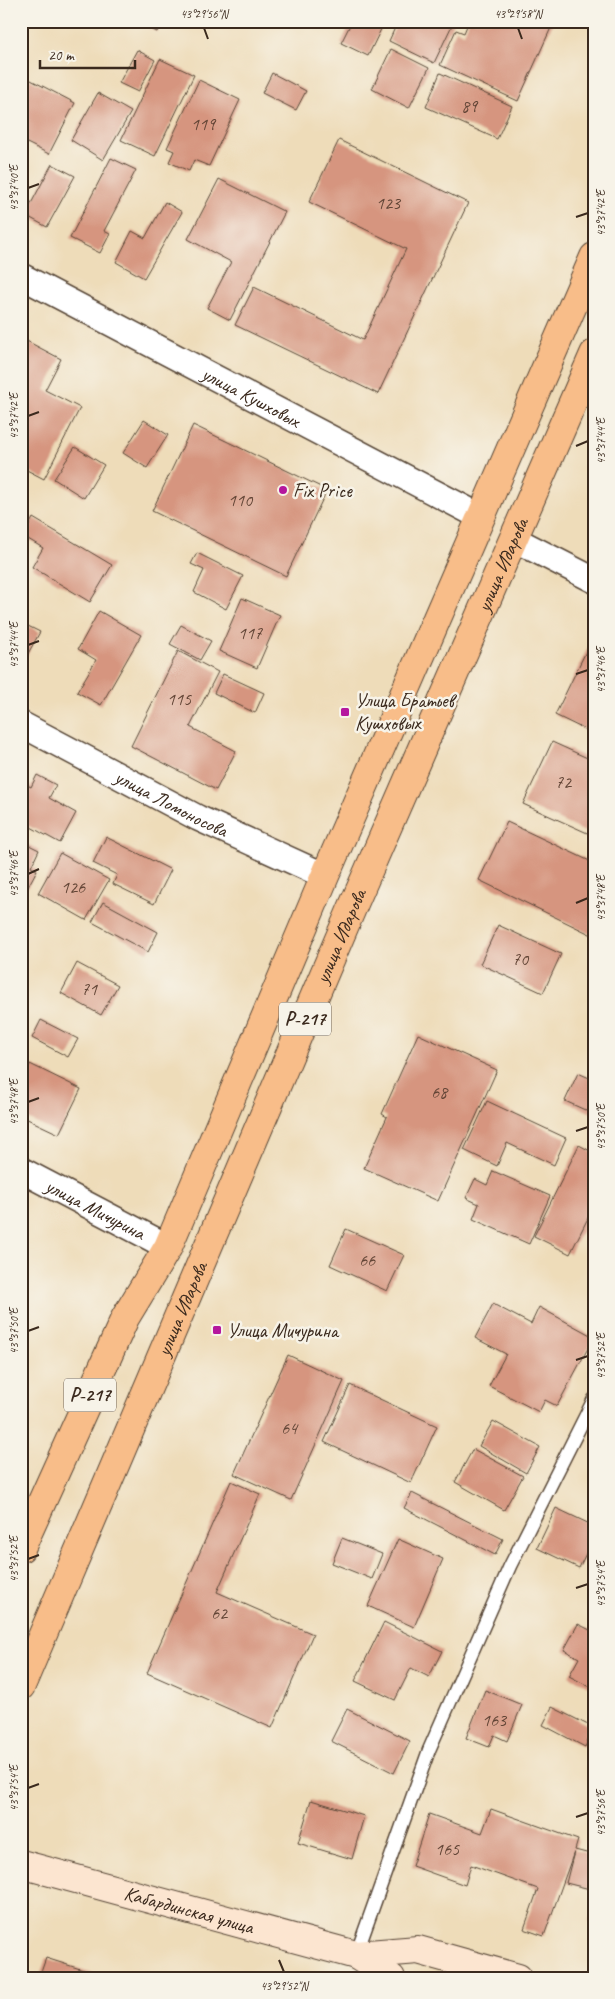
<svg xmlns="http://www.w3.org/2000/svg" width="615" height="1999" font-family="Caveat,sans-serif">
<rect width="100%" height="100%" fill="#f7f3e8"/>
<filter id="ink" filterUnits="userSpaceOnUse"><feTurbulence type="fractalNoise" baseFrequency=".02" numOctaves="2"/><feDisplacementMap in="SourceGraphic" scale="10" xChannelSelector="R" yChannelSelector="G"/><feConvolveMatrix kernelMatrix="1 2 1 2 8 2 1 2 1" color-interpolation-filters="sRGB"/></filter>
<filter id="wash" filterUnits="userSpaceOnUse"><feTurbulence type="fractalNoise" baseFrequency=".0096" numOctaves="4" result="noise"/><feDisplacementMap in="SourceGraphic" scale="20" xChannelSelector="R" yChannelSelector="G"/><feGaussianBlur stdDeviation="1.12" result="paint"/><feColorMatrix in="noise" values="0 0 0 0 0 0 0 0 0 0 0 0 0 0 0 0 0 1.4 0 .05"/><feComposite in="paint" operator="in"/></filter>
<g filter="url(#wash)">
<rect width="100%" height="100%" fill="#eedcb9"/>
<g id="blocks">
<path fill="#d6957f" d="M134,21H162L157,32Z
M352,21H385L368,56L341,43Z
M398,21H454L434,63L389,41Z
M469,21H554L518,101L440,65L456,30L464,33Z
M391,49L429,68L409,108L372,89Z
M137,50L155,60L138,92L119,83Z
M160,59L194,75L155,156L121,140Z
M272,73L306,91L296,110L262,93Z
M440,73L512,106L497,139L426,107Z
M27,78L75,103L49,154L21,140V90Z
M199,80L240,100L209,166L194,160L189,171L169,162L174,151L167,148Z
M98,93L131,112L103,160L71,140Z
M339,140L468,203L378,394L235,325L254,287L363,340L406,249L309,202Z
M111,158L136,170L104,231L110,234L100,253L70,238Z
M52,164L75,176L47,227L25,215Z
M219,179L285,212L230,320L207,308L231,262L188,239Z
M165,202L182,212L144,278L116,262L132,231L145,238Z
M21,338L61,359L45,390L80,408L44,479L21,467L26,454L21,452Z
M144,420L168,435L147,468L123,453Z
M193,425L327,490L286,576L152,511Z
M75,447L104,465L84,498L54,479Z
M33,518L112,565L90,602L32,567L43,548L23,536Z
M197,553L243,576L226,609L194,592L204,570L191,564Z
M242,598L280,615L257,668L219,651Z
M99,611L141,635L101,705L77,692L96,660L78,649Z
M24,624L40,632L21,666V628Z
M181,625L211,641L200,660L170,644Z
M594,635V734L555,715Z
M178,651L218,672L190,727L236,751L216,790L131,746Z
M223,674L264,693L255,713L214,693Z
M552,742L594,761V836L523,804Z
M37,775L56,785L49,798L76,813L60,843L29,826L23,835L21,834V782L31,787Z
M507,822L594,863V936L479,880Z
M106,837L171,870L154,904L113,884L117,875L93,863Z
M21,841L39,850L31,867L37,870L24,894L21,893Z
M60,853L109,880L86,920L38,893Z
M103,902L158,932L148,952L92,922Z
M498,925L561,954L543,993L480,964Z
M77,963L118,985L101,1015L61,993Z
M41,1020L78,1039L68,1057L32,1038Z
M418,1034L497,1070L438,1201L364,1168L387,1117L382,1114Z
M30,1064L81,1089L59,1134L21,1116V1082Z
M578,1073L594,1080V1114L565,1101Z
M487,1101L566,1138L554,1165L507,1143L497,1166L464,1150Z
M579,1145L594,1153V1206L570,1254L534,1236Z
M493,1171L550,1196L529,1244L473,1219L479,1204L466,1198L475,1179L487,1185Z
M346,1229L404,1255L387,1291L330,1265Z
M493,1304L531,1324L539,1307L594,1337L557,1406L545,1400L539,1412L489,1386L506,1354L475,1338Z
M288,1355L344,1381L291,1500L234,1474Z
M350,1385L437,1426L411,1483L324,1442Z
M493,1421L540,1447L526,1473L479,1446Z
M473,1449L523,1476L504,1510L455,1482Z
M231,1481L260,1494L217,1592L313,1634L272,1728L147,1673Z
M412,1493L503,1539L495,1555L404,1508Z
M556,1508L594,1526V1537L579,1568L537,1548Z
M342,1538L382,1554L372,1579L332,1563Z
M398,1539L443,1559L414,1627L368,1606Z
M384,1622L442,1651L429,1677L411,1668L395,1700L355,1681Z
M578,1624L594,1632V1689L569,1676L579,1658L564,1650Z
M485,1690L522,1705L507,1741L494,1735L489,1747L466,1738Z
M552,1707L594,1728L585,1747L543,1725Z
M347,1709L410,1741L394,1773L331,1741Z
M311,1800L364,1816L352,1859L298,1843Z
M491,1809L578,1840L575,1850L594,1855V1890L566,1883L574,1852L544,1936L524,1929L538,1889L471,1865L465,1885L412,1866L429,1814L482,1833Z
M594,1904V1923L589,1921Z
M46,1958L105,1977V1978H39Z"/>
</g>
</g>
<g filter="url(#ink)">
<use href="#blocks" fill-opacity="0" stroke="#564535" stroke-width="1"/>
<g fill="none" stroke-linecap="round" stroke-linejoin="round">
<defs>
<path id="service" d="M356,1955L429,1750L510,1566L594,1399"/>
<g id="minor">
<path id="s1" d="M21,276L481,517"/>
<path d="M514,539L594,580"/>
<path id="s2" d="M21,724L198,818L325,876"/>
<path id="s3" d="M21,1170L168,1247"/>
</g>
<g id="secondary">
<path id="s4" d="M21,1864L356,1955L391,1978"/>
<path d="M356,1955L418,1950L518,1978"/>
</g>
<g id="primary">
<path d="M21,1548L125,1318L168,1247L325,876L594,257"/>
<path id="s5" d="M21,1686L353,906L594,354"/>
</g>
</defs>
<use href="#service" stroke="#564535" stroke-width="15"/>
<use href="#minor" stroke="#564535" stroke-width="28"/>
<use href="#secondary" stroke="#564535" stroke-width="30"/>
<use href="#primary" stroke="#564535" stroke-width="30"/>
<use href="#service" stroke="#fff" stroke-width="12"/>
<use href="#minor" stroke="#fff" stroke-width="25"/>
<use href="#secondary" stroke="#fce5d0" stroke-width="28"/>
<use href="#primary" stroke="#f8bd89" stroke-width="28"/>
</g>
</g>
<path fill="none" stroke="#3b2a1e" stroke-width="2" d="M204,28L208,39M518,28L522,39M28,188L39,184M576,217L588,213M28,416L39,412M576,446L588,441M28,645L39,641M576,674L588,670M28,874L39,869M576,903L588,898M28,1102L39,1098M576,1131L588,1127M28,1331L39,1327M576,1360L588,1356M28,1559L39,1555M576,1588L588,1584M28,1788L39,1784M576,1817L588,1813M279,1960L284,1972"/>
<g fill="#b5179e" stroke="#f7f3e8" stroke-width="2">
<circle cx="283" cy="490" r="5"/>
<rect x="340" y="707" width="10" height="10" rx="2.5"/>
<rect x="212" y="1325" width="10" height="10" rx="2.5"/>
</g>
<g text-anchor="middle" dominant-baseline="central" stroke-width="5" stroke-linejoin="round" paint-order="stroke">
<g font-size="18" fill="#624536">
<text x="469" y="106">89</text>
<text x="203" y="124">119</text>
<text x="388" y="203">123</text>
<text x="240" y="500">110</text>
<text x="250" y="633">117</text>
<text x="179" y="699">115</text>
<text x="563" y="782">72</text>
<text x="73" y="887">126</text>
<text x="520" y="959">70</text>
<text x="89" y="989">71</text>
<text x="439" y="1092">68</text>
<text x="367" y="1260">66</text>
<text x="289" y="1428">64</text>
<text x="219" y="1613">62</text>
<text x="494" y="1720">163</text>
<text x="447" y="1849">165</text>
</g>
<g fill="#f7f3e8" stroke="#73665b" stroke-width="1">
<rect x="279" y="1002.5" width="52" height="33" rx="4"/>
<rect x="64" y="1378.5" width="52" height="33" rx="4"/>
</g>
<g font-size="19" font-weight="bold" fill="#3b2a1e">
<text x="305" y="1019">Р-217</text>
<text x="90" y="1395">Р-217</text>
</g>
<g font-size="20" fill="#3b2a1e" stroke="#f7f3e8">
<text stroke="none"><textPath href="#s1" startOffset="260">улица Кушховых</textPath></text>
<text stroke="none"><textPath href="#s5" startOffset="1220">улица Идарова</textPath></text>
<text stroke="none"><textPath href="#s2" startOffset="170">улица Ломоносова</textPath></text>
<text stroke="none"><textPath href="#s5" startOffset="815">улица Идарова</textPath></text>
<text stroke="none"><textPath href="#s3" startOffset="84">улица Мичурина</textPath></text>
<text stroke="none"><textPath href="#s5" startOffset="410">улица Идарова</textPath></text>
<text stroke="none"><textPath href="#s4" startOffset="174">Кабардинская улица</textPath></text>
</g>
<g font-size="20" fill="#3b2a1e" stroke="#f7f3e8" text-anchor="start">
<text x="293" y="490">Fix Price</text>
<text x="355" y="700">Улица Братьев<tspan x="355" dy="23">Кушховых</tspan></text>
<text x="227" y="1330">Улица Мичурина</text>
</g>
</g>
<rect width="615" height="1999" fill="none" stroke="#f7f3e8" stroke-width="55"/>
<path d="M40 60v8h95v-8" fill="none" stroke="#3b2a1e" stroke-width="2.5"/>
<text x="48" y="60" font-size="15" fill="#3b2a1e" stroke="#f7f3e8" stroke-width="4" paint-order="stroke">20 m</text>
<rect x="28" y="28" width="560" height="1944" fill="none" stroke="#3b2a1e" stroke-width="2"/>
<g font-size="12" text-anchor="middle" fill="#3b2a1e">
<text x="204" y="18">43°29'56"N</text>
<text x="518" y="18">43°29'58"N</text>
<text transform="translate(14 188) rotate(-90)" y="4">43°37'40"E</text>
<text transform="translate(601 213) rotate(-90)" y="4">43°37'42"E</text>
<text transform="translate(14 416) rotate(-90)" y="4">43°37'42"E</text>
<text transform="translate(601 441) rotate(-90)" y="4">43°37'44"E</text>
<text transform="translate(14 645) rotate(-90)" y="4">43°37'44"E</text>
<text transform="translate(601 670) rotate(-90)" y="4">43°37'46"E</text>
<text transform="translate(14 874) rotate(-90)" y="4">43°37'46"E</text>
<text transform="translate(601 898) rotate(-90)" y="4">43°37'48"E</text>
<text transform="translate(14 1102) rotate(-90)" y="4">43°37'48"E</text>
<text transform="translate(601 1127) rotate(-90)" y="4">43°37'50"E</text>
<text transform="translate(14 1331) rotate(-90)" y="4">43°37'50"E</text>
<text transform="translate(601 1356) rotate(-90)" y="4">43°37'52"E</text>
<text transform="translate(14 1559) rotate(-90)" y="4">43°37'52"E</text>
<text transform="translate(601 1584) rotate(-90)" y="4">43°37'54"E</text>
<text transform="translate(14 1788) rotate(-90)" y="4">43°37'54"E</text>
<text transform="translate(601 1813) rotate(-90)" y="4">43°37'56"E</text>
<text x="284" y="1990">43°29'52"N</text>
</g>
</svg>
